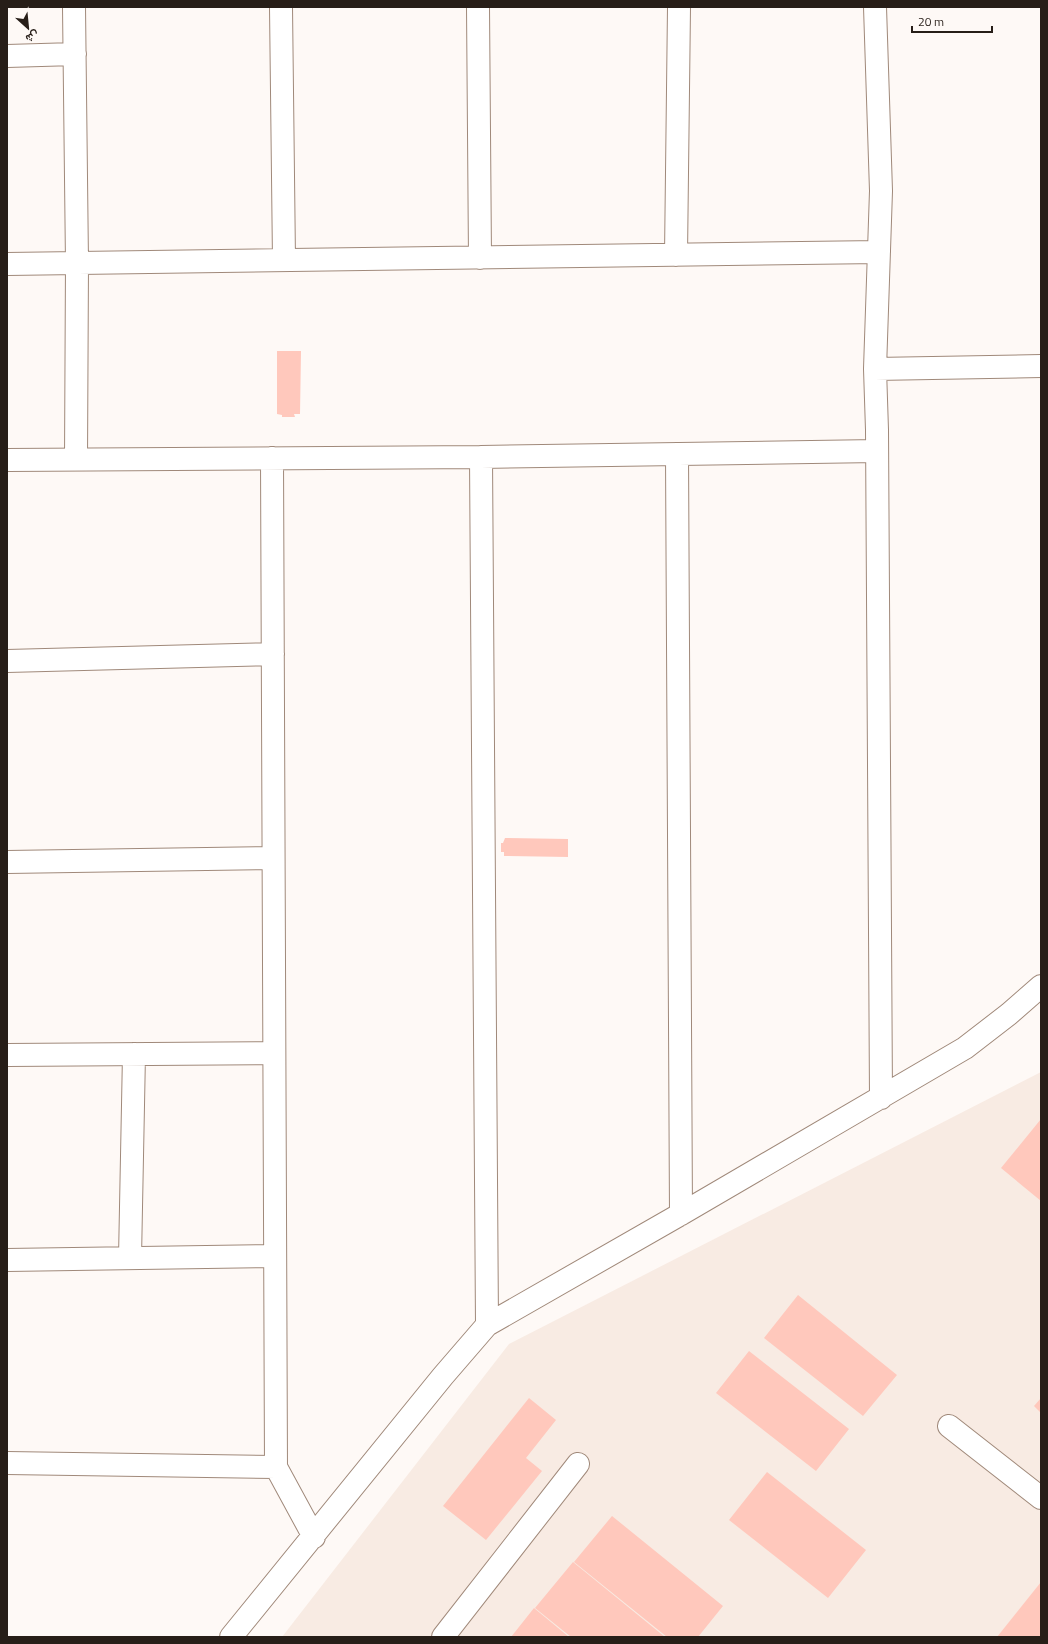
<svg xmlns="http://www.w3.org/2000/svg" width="1048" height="1644" font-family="'Titillium Web',Vazirmatn,sans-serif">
<rect width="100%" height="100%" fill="#fef9f6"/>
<path fill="#f8ebe3" d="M1041,1072V1637H282L509,1344Z"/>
<path fill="#ffc8bc" d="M277,351H301L300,414H294L295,417H282V415L277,414Z
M505,838L568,839V857L504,856V852H501V843H503Z
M1041,1119V1201L1001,1168Z
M798,1295L897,1375L863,1416L764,1338Z
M749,1351L849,1429L816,1471L716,1393Z
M529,1398L556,1420L526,1458L542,1471L486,1540L443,1506Z
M1041,1398V1413L1034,1406Z
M767,1472L866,1550L828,1598L729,1520Z
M612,1516L723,1606L698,1637H667L574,1562Z
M573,1562L665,1637H571L535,1608Z
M1041,1582V1637H997Z
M534,1608L569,1637H511Z"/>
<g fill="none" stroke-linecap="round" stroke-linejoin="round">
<defs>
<path id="minor" d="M74,7L77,263L76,459
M281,7L284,260
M478,7L480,258
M875,7L881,191L875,369L877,430L881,1098
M7,56L75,54
M676,255L679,7
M7,264L879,252
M875,369L1041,366
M677,454L681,1214
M481,457L487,1325
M272,458L276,1467
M7,460L481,457L877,451
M7,661L273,654
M7,862L273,858
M7,1055L274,1053
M130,1258L134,1054
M7,1260L275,1256
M949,1426L1041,1498
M7,1463L276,1467L314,1537
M231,1637L443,1376L487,1325L681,1214L965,1048L1009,1014L1041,986
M443,1637L578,1464"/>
</defs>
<use href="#minor" stroke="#a0897a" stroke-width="24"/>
<use href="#minor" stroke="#fff" stroke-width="22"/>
</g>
<rect width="1048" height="1644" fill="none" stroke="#271e18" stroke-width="16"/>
<g transform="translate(28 28) rotate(153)" stroke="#fef9f6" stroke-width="3" paint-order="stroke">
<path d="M0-3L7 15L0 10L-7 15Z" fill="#271e18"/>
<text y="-6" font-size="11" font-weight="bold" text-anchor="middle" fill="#271e18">ش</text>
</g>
<path d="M912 26v6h80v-6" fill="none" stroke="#271e18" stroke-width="2"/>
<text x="918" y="26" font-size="12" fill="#271e18" stroke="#fef9f6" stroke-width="3" paint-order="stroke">20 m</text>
</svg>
